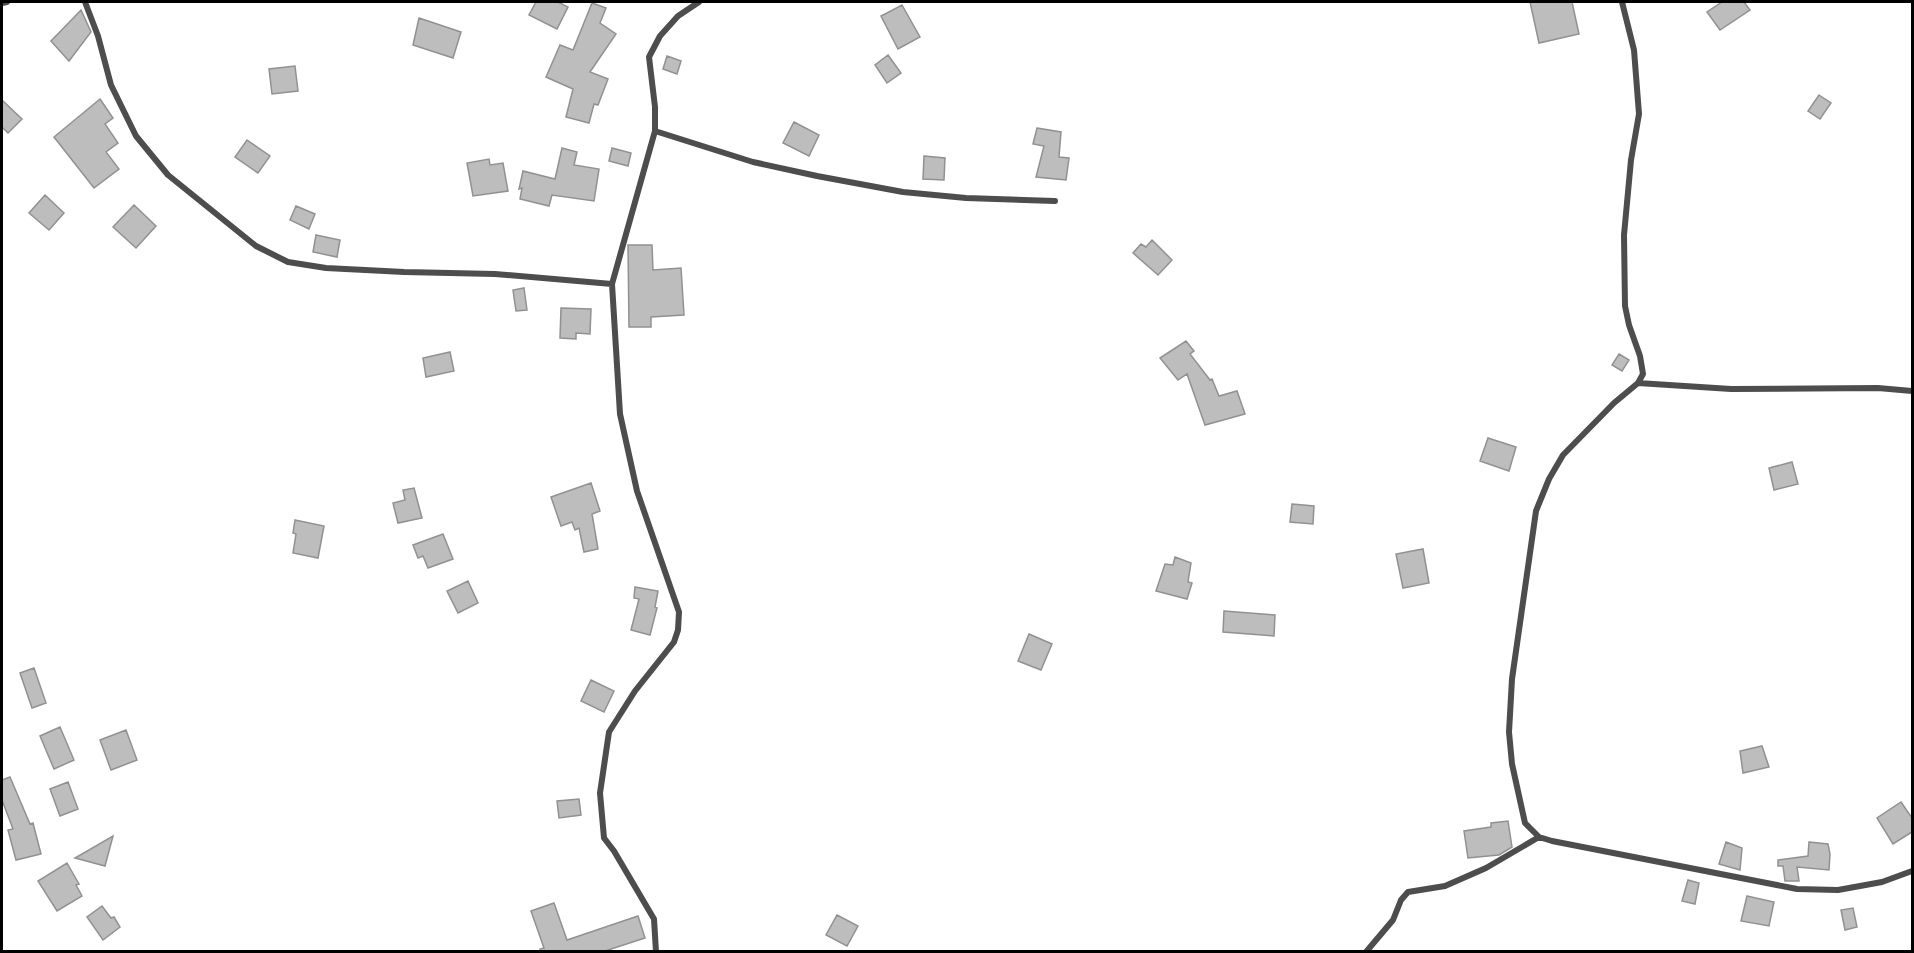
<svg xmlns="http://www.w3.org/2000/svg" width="1914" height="953" font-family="'Exo 2',sans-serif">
<rect width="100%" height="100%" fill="#fff"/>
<path fill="#bdbdbd" stroke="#919191" stroke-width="1.5" d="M536,2H558L568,7L557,29L529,15Z
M1530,2H1572L1579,34L1539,43Z
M1722,2H1744L1750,10L1720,30L1707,12Z
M592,3L606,8L600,23L616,34L590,72L608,79L598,105L594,104L589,123L566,117L573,89L546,77L560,45L573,50Z
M902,5L920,37L898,49L881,16Z
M81,10L91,32L69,61L51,41Z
M419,18L461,32L453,58L413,45Z
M888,55L901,73L887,83L875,65Z
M667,56L681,61L677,74L663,69Z
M295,66L298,91L272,94L269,69Z
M1819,95L1831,103L1820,119L1808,111Z
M100,99L113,118L105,124L118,143L106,152L119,169L94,188L54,137Z
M2,100L22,119L8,133L2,127Z
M794,122L819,135L809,156L783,143Z
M1037,128L1061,132L1059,157L1069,158L1066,180L1036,177L1044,146L1033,144Z
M247,140L270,156L258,173L235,157Z
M562,148L577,152L574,165L599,169L594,201L552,195L549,206L520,199L522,188L519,189L523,171L555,179Z
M612,148L631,153L628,166L609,161Z
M924,156L945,158L944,180L923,179Z
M489,159L490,165L503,163L508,191L473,196L467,163Z
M45,195L64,213L49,230L29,213Z
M134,205L156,226L136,248L113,227Z
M296,206L315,214L309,229L290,220Z
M316,235L340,240L337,257L313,252Z
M1152,240L1172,260L1158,275L1133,253L1141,244L1146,247Z
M628,245H652L653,270L681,268L684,315L651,317V327H629Z
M524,288L527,310L516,311L513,290Z
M561,308L591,309L590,334L576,333V339L560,338Z
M1186,341L1194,351L1190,354L1210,380L1212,379L1219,396L1237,391L1245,414L1205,425L1187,374L1178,380L1160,358Z
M450,352L454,371L426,377L423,358Z
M1619,354L1629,360L1622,371L1612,365Z
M1488,438L1516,447L1509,471L1480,461Z
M1792,462L1798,484L1774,490L1769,468Z
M591,483L600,511L592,514L598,549L584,552L579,528L575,530L572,522L561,526L551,497Z
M414,488L422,518L398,523L393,503L405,500L403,490Z
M1292,504L1314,506L1313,524L1290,522Z
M295,520L324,526L318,558L293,553L296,534L293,533Z
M443,534L453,559L428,568L423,556L418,558L413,545Z
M1423,549L1429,583L1403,588L1396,554Z
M1175,557L1191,563L1188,582L1192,583L1187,599L1156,591L1165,564L1173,565Z
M468,581L478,603L458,613L447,591Z
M635,587L658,591L655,607L657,608L650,635L631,630L639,599L634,598Z
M1224,611L1275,615L1274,636L1223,632Z
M1029,634L1052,644L1041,670L1018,661Z
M34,668L46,703L32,708L20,673Z
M591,680L614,691L604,712L581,701Z
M60,727L74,760L54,769L40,736Z
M126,730L137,760L111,770L100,740Z
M1762,746L1769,767L1743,773L1740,751Z
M10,777L30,824L33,823L41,854L16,860L8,830L13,829L2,800V780Z
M68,782L78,809L60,816L50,789Z
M579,799L581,815L559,818L557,801Z
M1901,802L1912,818V832L1893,844L1877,818Z
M1508,821L1512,847L1499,855L1468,858L1464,831L1491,827V823Z
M113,836L105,866L75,858Z
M1726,842L1742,848L1740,870L1719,864Z
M1809,842L1828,844L1830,854L1829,870L1797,867L1799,881H1785L1783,866H1778V860L1808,856Z
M67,863L79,884L76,885L82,896L57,911L38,881Z
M1688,880L1699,883L1695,904L1682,901Z
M1747,896L1774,902L1769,926L1741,921Z
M554,903L567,940L638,916L645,938L605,951H540V949L544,948L531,911Z
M102,906L111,918L114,917L120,927L103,940L87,917Z
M1853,908L1857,927L1845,930L1841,910Z
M837,915L858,926L847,946L826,935Z"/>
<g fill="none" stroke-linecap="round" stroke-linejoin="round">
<path stroke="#4d4d4d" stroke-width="6" d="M85,2L98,36L111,85L136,136L168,175L256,246L288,262L326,268L404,272L495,274L612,284
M1622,2L1634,50L1639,114L1631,160L1624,235L1625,306L1629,325L1640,356L1643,374L1638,383L1614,403L1563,455L1549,479L1536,511L1512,679L1509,732L1512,764L1525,823L1539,837L1552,841L1797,889L1838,890L1882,882L1912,871
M2,3L7,2
M655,131L753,162L817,176L903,192L966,198L1055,201
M1638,383L1731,389L1878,388L1912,391
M656,952L654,919L614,851L604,838L600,793L609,732L635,691L674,642L678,630L679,612L637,491L620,414L612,284L655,131V107L649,57L660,36L678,16L699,2
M1366,952L1393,920L1401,900L1408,892L1445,886L1486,868L1539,837"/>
</g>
<rect width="1914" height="953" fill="none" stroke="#000000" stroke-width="6"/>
</svg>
